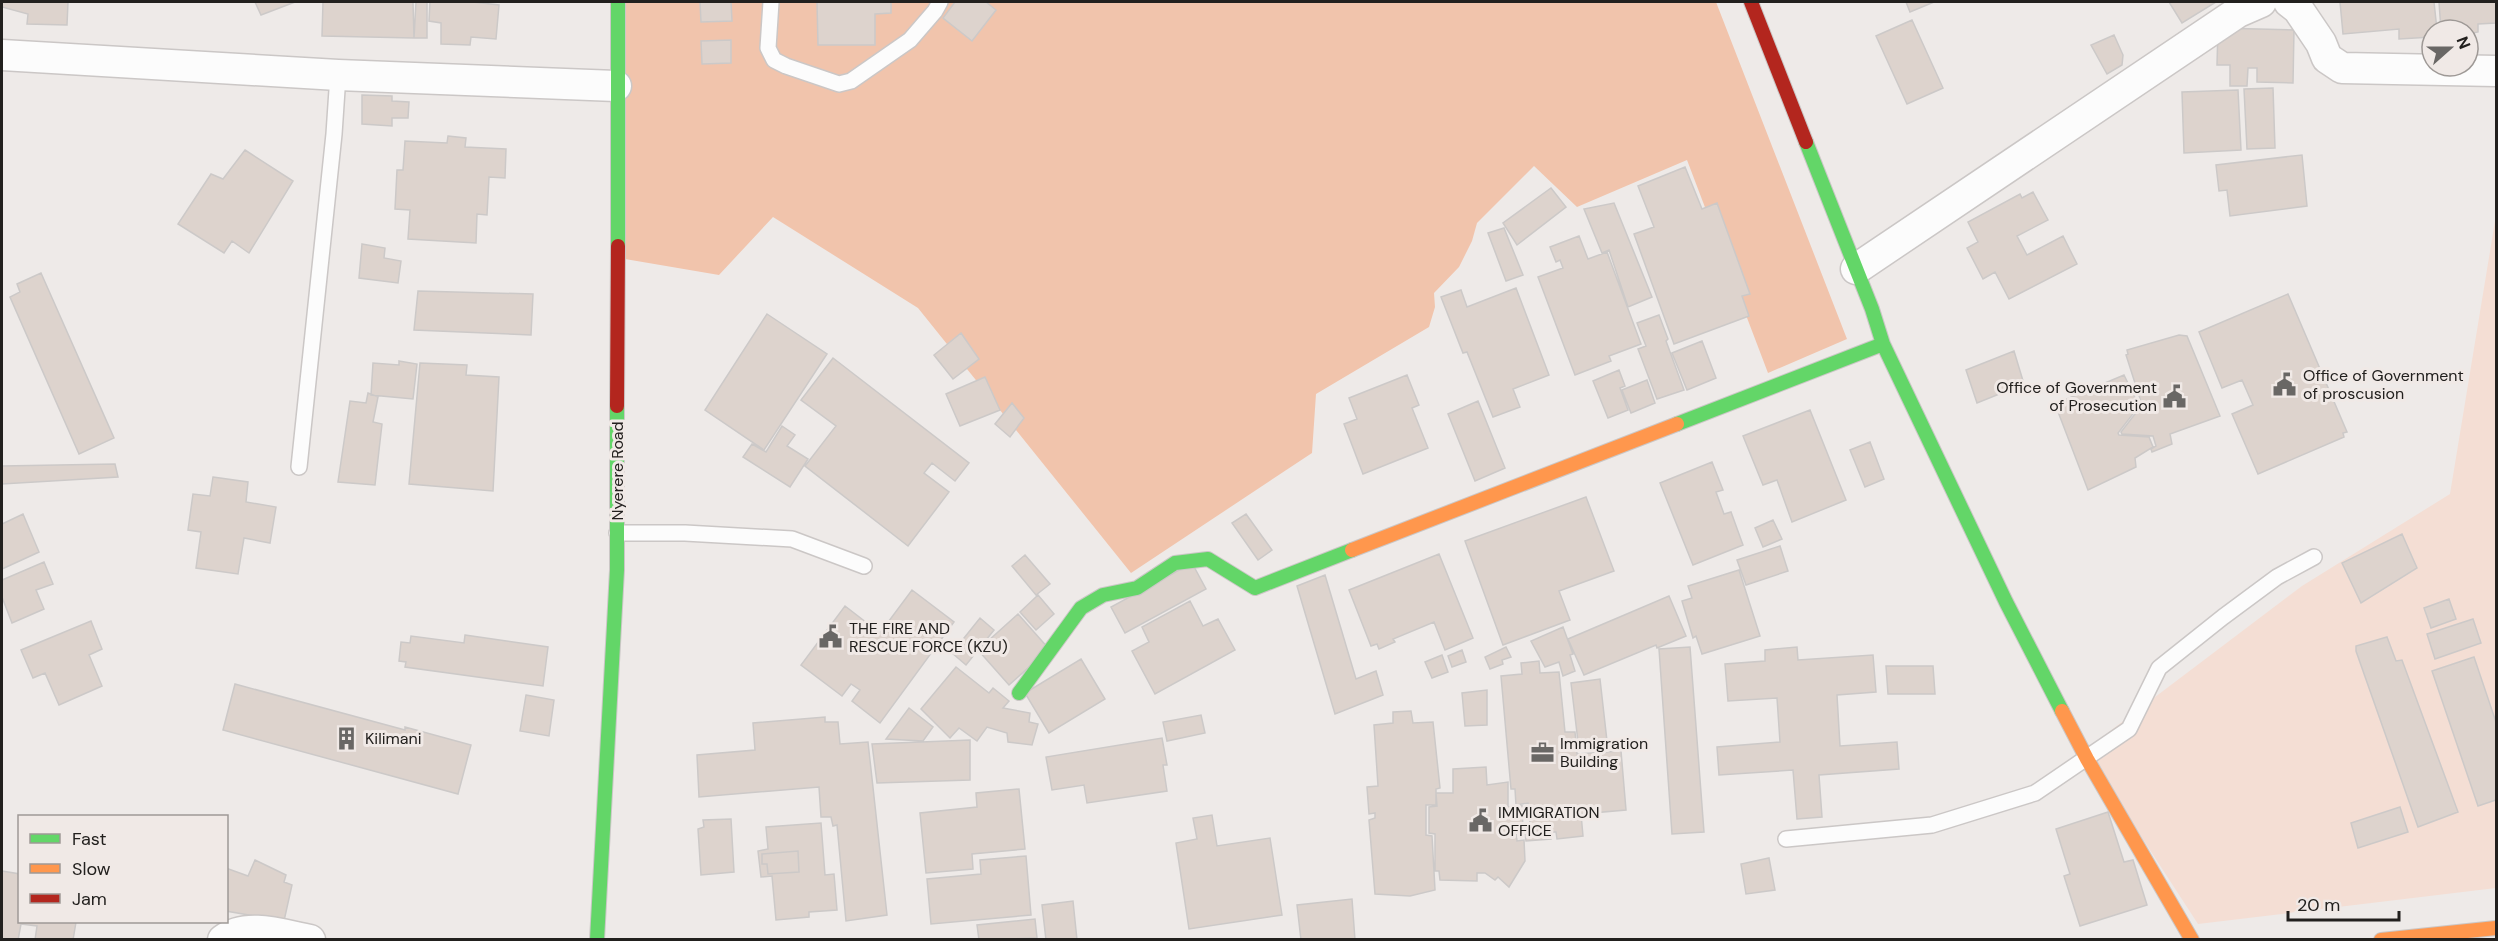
<svg xmlns="http://www.w3.org/2000/svg" width="2498" height="941" font-family="'DM Sans',sans-serif">
<rect width="100%" height="100%" fill="#eeeae8"/>
<path fill="#f4ded4" d="M2496,215V888L2198,924L2085,750L2302,586L2450,494Z"/>
<path fill="#f1c4ac" d="M626,2H1716L1847,339L1768,373L1687,160L1577,207L1534,166L1477,223L1472,241L1459,267L1434,293L1435,307L1429,327L1316,394L1312,453L1131,573L918,308L773,217L719,275L625,259Z"/>
<path fill="#ddd3cd" stroke="#ccc9c8" stroke-width="1.5" fill-rule="evenodd" d="M2,2H68L67,25L27,24L28,14L2,7Z
M255,2H295L261,15Z
M323,2H413L414,38L322,36Z
M416,2H427V38H414Z
M430,2H473L499,5L496,39L471,37L470,45L441,44V23L429,21Z
M700,2H731L732,21L701,22Z
M817,2H891V13L875,14V45H818Z
M955,2H986L996,10L972,41L943,18Z
M1906,2H1934L1910,12Z
M2169,2H2216L2182,23Z
M2340,2H2434L2437,30H2432V37L2399,39V29L2343,34Z
M2439,2H2496V23L2478,24V32L2473,33L2474,45H2468V30H2441Z
M1912,20L1943,88L1907,104L1876,36Z
M2218,28L2294,30L2293,83L2257,82V68H2248L2247,86H2230V65H2217Z
M2114,35L2123,55L2122,65L2107,74L2091,45Z
M731,40V63L702,64L701,41Z
M2273,88L2275,148L2247,149L2244,89Z
M2238,90L2241,150L2184,153L2182,92Z
M362,95L392,96V101L409,102L408,118H392V126L362,124Z
M448,136L466,138L465,147L506,149L505,178L489,177L487,215L477,214L476,243L408,239L410,210L395,209L397,170H403L405,141L447,143Z
M245,150L293,181L249,253L232,241L224,253L178,224L211,174L223,179Z
M2302,155L2307,206L2230,216L2227,190L2219,191L2216,165Z
M1685,167L1702,209L1717,203L1750,294L1742,296L1749,316L1674,344L1634,234L1654,227L1638,186Z
M1551,188L1566,207L1517,245L1503,223Z
M2033,192L2048,220L2017,236L2027,255L2063,236L2077,264L2009,299L1995,272L1983,279L1967,248L1978,242L1968,222L2020,194L2022,198Z
M1614,203L1652,297L1628,307L1609,250L1602,253L1584,209Z
M1504,228L1523,275L1506,281L1488,233Z
M1579,236L1588,259L1607,252L1641,344L1609,356L1611,361L1575,375L1538,277L1563,268L1560,260L1556,262L1550,247Z
M362,244L385,248L384,258L401,261L398,283L359,278Z
M41,273L114,438L79,454L10,297L20,292L17,284Z
M1516,288L1549,375L1513,389L1520,407L1493,417L1467,352L1463,353L1441,297L1461,290L1467,307Z
M418,291L533,294L531,335L414,330Z
M2288,294L2347,432L2343,433L2344,437L2258,474L2232,414L2253,405L2242,380L2222,388L2199,332Z
M767,314L827,354L764,450L705,410Z
M1659,315L1668,339L1666,341L1684,390L1657,399L1638,349L1646,346L1637,323Z
M961,333L979,359L953,379L934,355Z
M2179,335L2187,336L2220,416L2170,434L2172,444L2152,452L2151,449L2156,446L2153,436L2122,434L2121,432L2142,405L2126,355L2128,354L2127,350Z
M1702,341L1716,378L1687,390L1672,353Z
M2014,351L2024,384L1977,403L1966,370Z
M833,358L969,463L955,481L932,463L924,473L949,492L908,546L805,466L836,426L801,400Z
M399,361L417,364L413,399L371,395L373,363L399,365Z
M420,363L467,365L466,375L499,377L493,491L409,484Z
M1619,370L1625,386L1620,388L1628,410L1608,418L1593,381Z
M1407,375L1419,405L1412,408L1428,448L1363,474L1344,424L1357,419L1349,398Z
M2124,375L2139,406L2118,433L2119,435L2149,437L2153,447L2135,458L2136,467L2088,490L2055,404Z
M985,377L1000,410L960,426L946,394Z
M1647,380L1655,403L1631,413L1622,390Z
M368,393L378,397L373,422L382,424L375,485L338,482L350,401L366,403Z
M1478,401L1505,468L1475,481L1448,414Z
M1012,403L1024,418L1010,437L995,424Z
M1810,410L1846,500L1792,522L1777,480L1763,485L1743,436Z
M782,426L795,435L787,446L808,459L790,487L743,457L752,444L766,452Z
M1870,442L1884,479L1865,487L1850,450Z
M1712,462L1723,490L1716,492L1724,514L1731,512L1743,545L1693,565L1660,483Z
M115,464L118,477L2,484V466Z
M213,477L248,482L246,502L276,507L270,543L244,538L238,574L196,568L201,532L188,530L193,494L210,496Z
M1586,497L1614,571L1559,591L1570,620L1503,645L1465,541Z
M23,514L39,552L2,569V524Z
M1246,514L1272,550L1258,560L1232,523Z
M1773,520L1782,539L1763,547L1755,528Z
M2402,534L2417,568L2361,603L2342,563Z
M1780,546L1788,571L1746,585L1737,560Z
M1439,554L1473,638L1445,650L1434,622L1393,639L1395,642L1379,649L1377,644L1371,646L1349,590Z
M1025,555L1050,584L1036,595L1012,566Z
M44,562L53,584L36,590L44,609L12,623L2,597V580Z
M1192,563L1206,589L1125,633L1111,607Z
M1739,570L1760,636L1702,654L1696,636L1693,638L1682,601L1692,598L1688,586Z
M1325,575L1356,679L1376,671L1383,695L1335,714L1297,586Z
M912,590L954,622L880,723L852,701L860,690L851,684L842,696L801,665L845,606L880,633Z
M1038,595L1054,614L1036,630L1020,612Z
M1669,596L1686,636L1657,648L1656,645L1584,675L1568,639Z
M2449,599L2456,619L2431,628L2424,608Z
M1190,601L1203,626L1218,619L1235,650L1155,694L1132,651L1149,642L1142,627Z
M1018,614L1049,649L1009,685L978,650Z
M980,618L994,630L966,665L952,653Z
M2473,619L2481,643L2435,659L2427,634Z
M91,621L102,649L89,655L102,686L59,705L45,673L33,678L21,650Z
M1563,627L1573,654L1570,655L1575,671L1563,676L1559,662L1545,667L1531,641Z
M465,635L548,647L543,686L405,667L406,662L399,661L401,642L410,643L411,636L464,643Z
M2387,637L2396,661L2402,660L2458,812L2418,827L2356,651V646Z
M1506,647L1511,657L1502,660L1503,664L1490,669L1485,657Z
M1690,647L1704,832L1672,834L1659,649Z
M1797,647L1798,660L1873,655L1876,692L1837,695L1840,746L1897,742L1899,769L1819,775L1822,817L1797,819L1793,770L1719,775L1717,747L1780,742L1777,698L1728,701L1725,664L1765,661V650Z
M1462,650L1466,662L1452,667L1448,656Z
M1442,655L1448,672L1432,678L1425,662Z
M2474,657L2496,722V800L2478,806L2432,671Z
M1081,659L1105,699L1049,733L1025,693Z
M1539,661L1540,673L1559,672L1565,732H1575L1577,754L1621,751L1626,810L1581,814L1583,836L1557,839L1556,832H1550L1551,839L1526,841L1525,834L1531,833L1528,803L1516,805L1515,789H1511L1501,676L1522,674L1521,663Z
M1886,666H1933L1935,694H1888Z
M956,667L989,693L993,688L1009,701L1003,708L1030,713L1029,722L1038,724L1032,745L1008,742L1007,733L987,727L977,741L959,728L950,738L921,709Z
M1600,679L1607,741H1611V746L1579,750L1571,683Z
M235,684L405,730V727L471,745L458,794L223,730Z
M1487,690V725L1465,726L1462,693Z
M526,695L554,700L549,736L520,731Z
M909,708L933,727L923,741L886,739Z
M1411,711L1413,723L1433,722L1440,788L1436,789V805H1426V835L1432,836L1435,890L1410,896L1375,894L1369,820L1375,818V813L1369,814L1367,787L1378,786L1374,725L1393,723V712Z
M1201,715L1205,733L1167,741L1163,722Z
M825,717V722H838L840,744L868,742L887,915L846,921L837,825L833,826L831,817H821L819,787L699,797L697,755L755,750L753,723Z
M1162,738L1167,765H1163L1167,791L1087,803L1084,785L1052,790L1046,757Z
M970,740V780L877,783L872,744Z
M1486,767L1487,785L1508,782V807L1522,805L1523,829L1516,832L1517,841L1524,840L1525,861L1509,887L1498,877L1495,880L1485,873H1477V881L1440,880L1439,871H1435V834L1429,833V807L1437,806L1436,793H1453V769Z
M1019,789L1025,849L972,854L973,869L926,873L920,813L977,807L976,793Z
M2400,807L2408,832L2358,848L2351,823Z
M2108,812L2124,862L2133,860L2147,905L2080,926L2064,876L2070,874L2056,829Z
M1212,815L1217,846L1270,838L1282,915L1189,929L1176,843L1197,839L1193,818Z
M731,819L734,872L701,875L698,829L704,827L703,820Z
M821,823L825,875L834,874L837,910L809,912V917L776,920L772,876L761,877L758,851L768,849L766,827ZM798,851L799,872L768,874L767,864H762V854Z
M798,851L799,872L768,874L767,864H762V854Z
M1026,856L1031,915L931,924L927,879L981,874L980,860Z
M1769,858L1775,890L1746,894L1741,864Z
M255,860L286,875L284,882L292,885L284,921L226,911V868L248,876Z
M2,871L20,874V922H76L73,940H35L37,926L21,924L18,940H2Z
M1352,899L1355,940H1301L1297,905Z
M1073,901L1077,940H1046L1042,905Z
M1035,919L1037,938L979,940L977,925Z"/>
<g fill="none" stroke-linecap="round" stroke-linejoin="round">
<defs>
<path id="lane" d="M771,2L768,48L774,60L786,66L839,84L851,81L910,40L935,11L940,2
M299,467L334,134L338,75
M617,533H685L792,539L864,566
M1786,839L1932,825L2035,793L2129,729L2159,668L2223,617L2277,577L2314,557"/>
<path id="street" d="M2289,2L2298,9L2321,43L2327,58L2342,68L2496,71
M2,55L338,75L616,86
M1856,269L2238,12L2261,2
M223,940C247,922 283,935 310,940"/>
<path id="fast" d="M1806,142L1872,309L1883,344L2006,602L2062,711
M618,246V2
M1677,424L1883,344
M1019,693L1081,608L1103,595L1137,588L1175,563L1208,559L1255,588L1352,550
M597,940L617,570V406"/>
<path id="slow" d="M1352,550L1677,424
M2062,711L2087,759L2192,940
M2381,940L2496,928"/>
<path id="jam" d="M1751,2L1806,142
M617,406L618,246"/>
</defs>
<use href="#lane" stroke="#cbc7c6" stroke-width="18"/>
<use href="#street" stroke="#cbc7c6" stroke-width="33"/>
<use href="#fast" stroke="#cbc7c6" stroke-width="16"/>
<use href="#slow" stroke="#cbc7c6" stroke-width="16"/>
<use href="#jam" stroke="#cbc7c6" stroke-width="16"/>
<use href="#lane" stroke="#fcfcfc" stroke-width="15"/>
<use href="#street" stroke="#fcfcfc" stroke-width="30"/>
<use href="#fast" stroke="#63d668" stroke-width="14"/>
<use href="#slow" stroke="#ff974d" stroke-width="14"/>
<use href="#jam" stroke="#b3261e" stroke-width="14"/>
</g>
<defs>
<symbol id="civic-bare" viewBox="-9 -9 18 18"><path d="M-.6-6.5H3V-4.5H.6V-3L4-1V1h2V6H-6V1h2V-1L-.6-3ZM-1.2 2.5V6h2.4V2.5Z" fill="#696765" stroke="#f0e9e6" stroke-width="2.5" paint-order="stroke"/></symbol>
<symbol id="building-bare" viewBox="-9 -9 18 18"><path d="M-4-6H4V6H1V3H-1V6H-4ZM-2.5-4.3h1.7v1.8h-1.7ZM.8-4.3h1.7v1.8H.8ZM-2.5-1h1.7V.8h-1.7ZM.8-1h1.7V.8H.8Z" fill="#696765" stroke="#f0e9e6" stroke-width="2.5" paint-order="stroke"/></symbol>
<symbol id="office-bare" viewBox="-9 -9 18 18"><path d="M-6-3h4V-5.5h4V-3h4V5H-6ZM-1-4.5V-3h2v-1.5ZM-6 0V1H6V0Z" fill="#696765" stroke="#f0e9e6" stroke-width="2.5" paint-order="stroke"/></symbol>
</defs>
<g fill-rule="evenodd">
<use href="#civic-bare" x="2268" y="368" width="33" height="33"/>
<use href="#civic-bare" x="2158" y="380" width="33" height="33"/>
<use href="#civic-bare" x="814" y="620" width="33" height="33"/>
<use href="#building-bare" x="330" y="722" width="33" height="33"/>
<use href="#office-bare" x="1526" y="736" width="33" height="33"/>
<use href="#civic-bare" x="1464" y="804" width="33" height="33"/>
</g>
<g text-anchor="middle" dominant-baseline="central" stroke-width="6" stroke-linejoin="round" paint-order="stroke">
<g font-size="16" fill="#22201e" stroke="#f0e9e6" text-anchor="start">
<text x="2303" y="375">Office of Government<tspan x="2303" dy="18">of proscusion</tspan></text>
<text x="2157" y="387" text-anchor="end">Office of Government<tspan x="2157" dy="18">of Prosecution</tspan></text>
<text x="849" y="628">THE FIRE AND<tspan x="849" dy="18">RESCUE FORCE (KZU)</tspan></text>
<text x="365" y="738">Kilimani</text>
<text x="1560" y="743">Immigration<tspan x="1560" dy="18">Building</tspan></text>
<text x="1498" y="812">IMMIGRATION<tspan x="1498" dy="18">OFFICE</tspan></text>
</g>
<g font-size="16" fill="#22201e" stroke="#f0e9e6">
<text transform="translate(617 471) rotate(-90)">Nyerere Road</text>
</g>
</g>
<rect width="2498" height="941" fill="none" stroke="#22201e" stroke-width="6"/>
<rect x="18" y="815" width="210" height="108" fill="#f0e9e6" stroke="#9e9996" stroke-width="1.5"/>
<rect x="30" y="834" width="30" height="9" fill="#63d668" stroke="#9e9996" stroke-width="1.5"/>
<text x="72" y="845" font-size="18" fill="#22201e">Fast</text>
<rect x="30" y="864" width="30" height="9" fill="#ff974d" stroke="#9e9996" stroke-width="1.5"/>
<text x="72" y="875" font-size="18" fill="#22201e">Slow</text>
<rect x="30" y="894" width="30" height="9" fill="#b3261e" stroke="#9e9996" stroke-width="1.5"/>
<text x="72" y="905" font-size="18" fill="#22201e">Jam</text>
<g transform="translate(2450 48) rotate(69)"><circle r="28" fill="#f0e9e6" stroke="#9e9996" stroke-width="1.5"/>
<path d="M0-4.5L10 22L0 15L-10 22Z" fill="#696765"/>
<text y="-9" font-size="16" font-weight="bold" text-anchor="middle" fill="#22201e">N</text>
</g>
<path d="M2288 911v9h111v-9" fill="none" stroke="#22201e" stroke-width="3"/>
<text x="2297" y="911" font-size="18" fill="#22201e" stroke="#f0e9e6" stroke-width="4.5" paint-order="stroke">20 m</text>
</svg>
